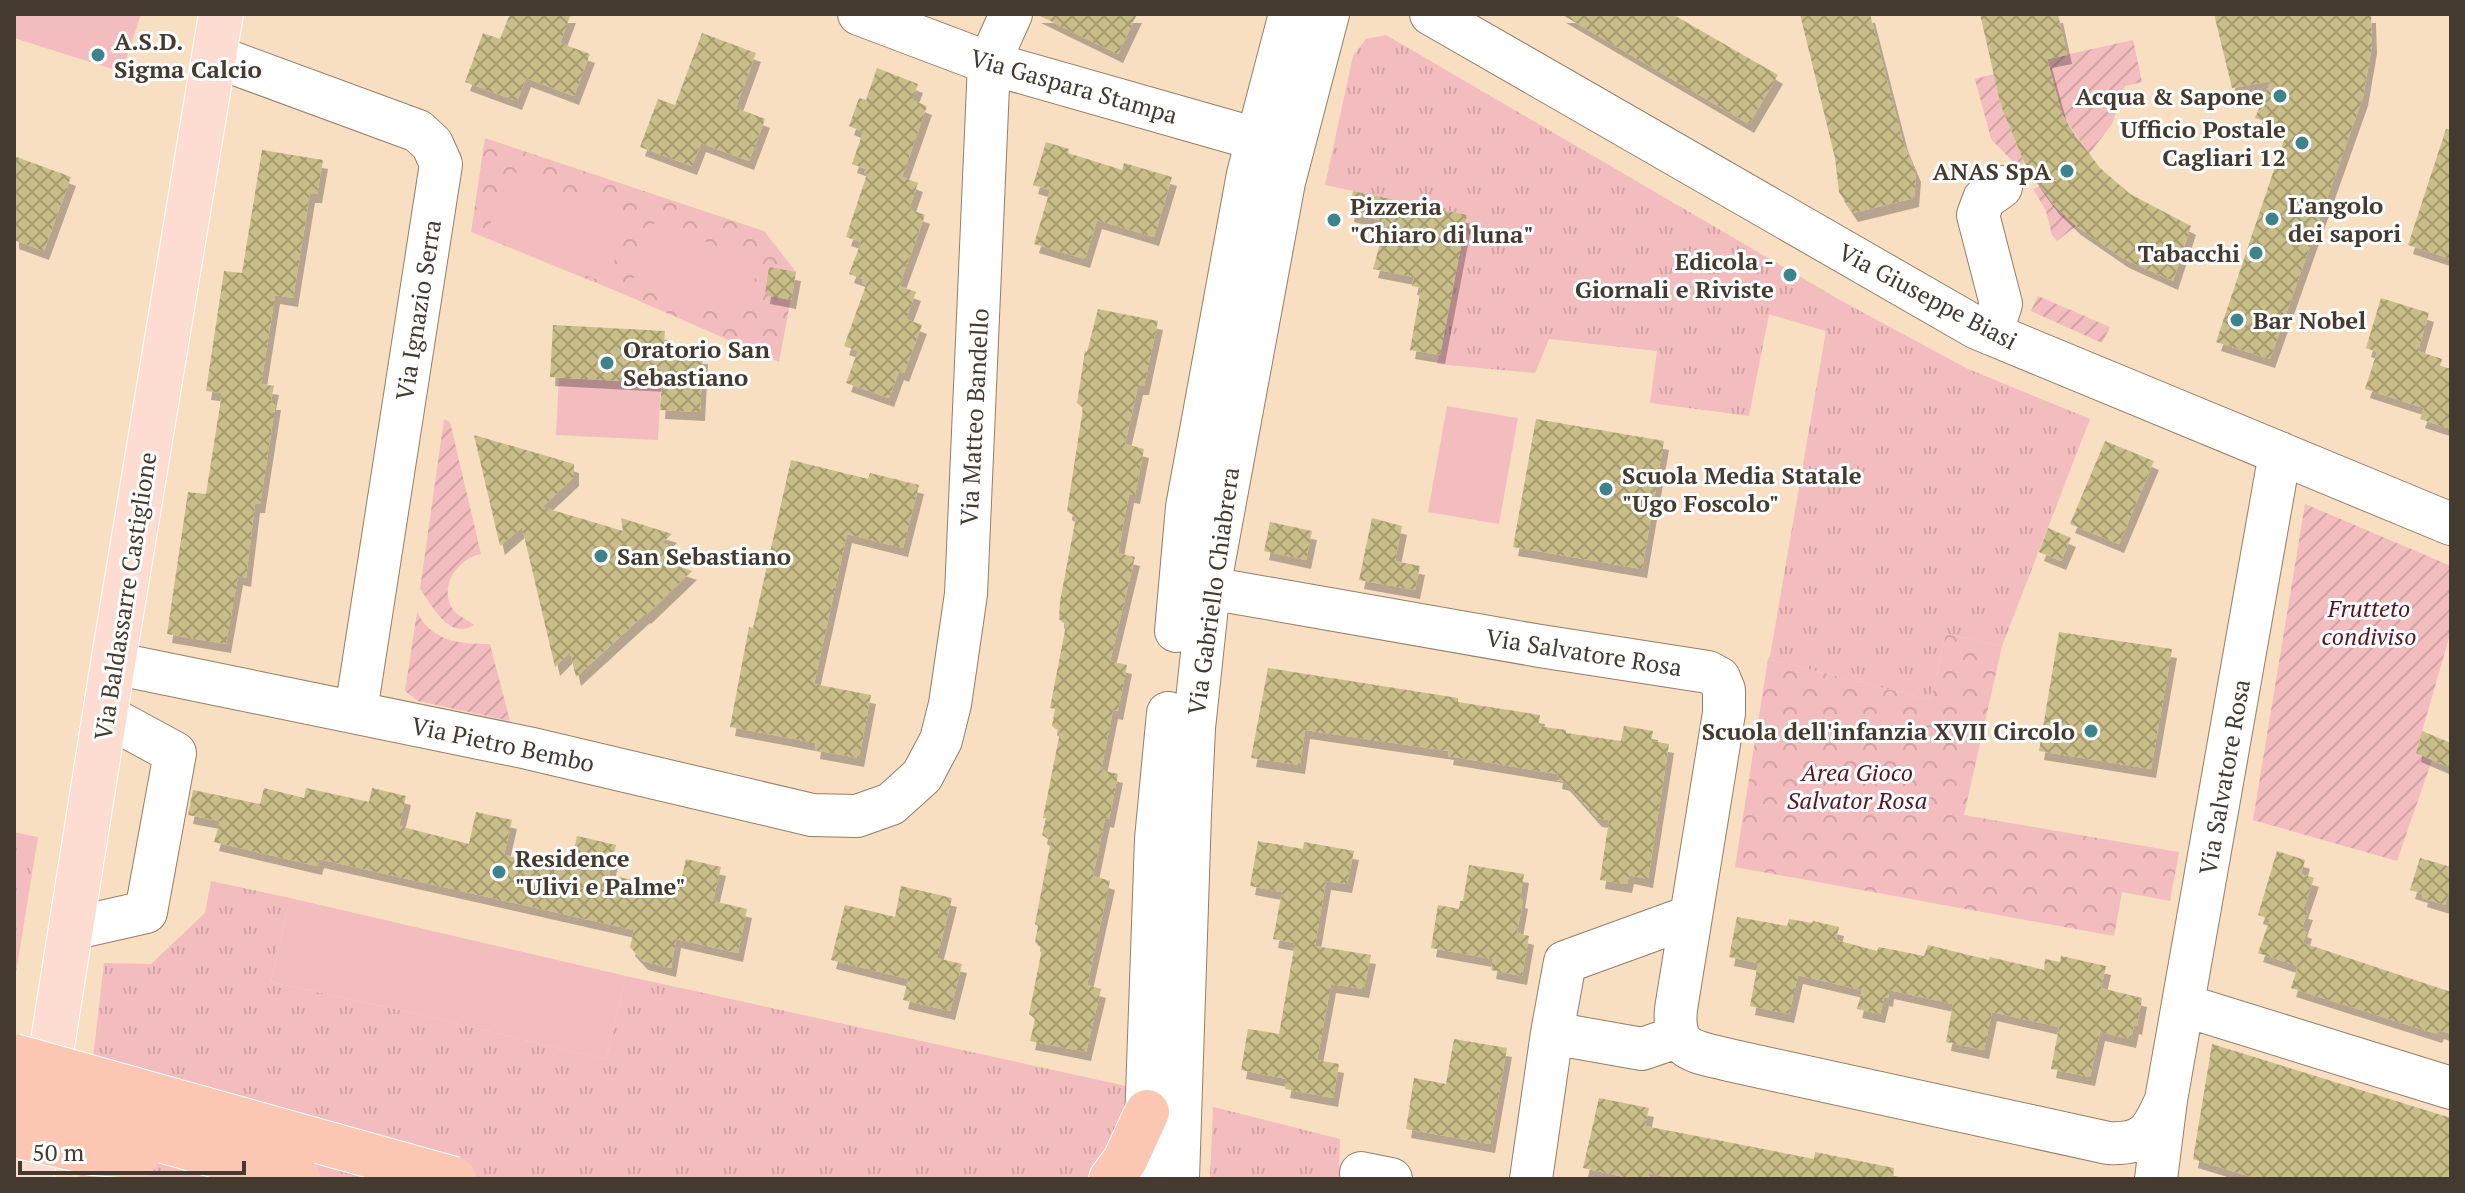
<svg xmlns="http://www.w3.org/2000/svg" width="2465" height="1193" font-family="'PT Serif',serif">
<defs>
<pattern id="grass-tufts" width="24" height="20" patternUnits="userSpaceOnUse" patternTransform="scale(2)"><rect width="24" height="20" fill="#f3bcbf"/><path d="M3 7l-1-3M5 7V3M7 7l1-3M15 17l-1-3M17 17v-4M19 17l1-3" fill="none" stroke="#d2a2a4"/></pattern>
<pattern id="park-crowns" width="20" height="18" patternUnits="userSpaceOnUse" patternTransform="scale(2)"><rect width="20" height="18" fill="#f3bcbf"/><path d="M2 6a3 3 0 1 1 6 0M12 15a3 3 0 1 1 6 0" fill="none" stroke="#d2a2a4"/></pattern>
<pattern id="garden-furrows" width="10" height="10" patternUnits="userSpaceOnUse" patternTransform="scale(2)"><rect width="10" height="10" fill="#f3bcbf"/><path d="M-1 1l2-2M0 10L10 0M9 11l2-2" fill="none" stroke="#d2a2a4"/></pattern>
<pattern id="building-cross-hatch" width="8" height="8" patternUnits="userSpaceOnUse" patternTransform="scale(2)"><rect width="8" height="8" fill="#c9bd88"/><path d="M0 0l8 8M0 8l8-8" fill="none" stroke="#a59b70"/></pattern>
<filter id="shadow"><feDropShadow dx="5" dy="9" stdDeviation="0" flood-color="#0004"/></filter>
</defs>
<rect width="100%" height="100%" fill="#f9dfc2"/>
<path fill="url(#grass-tufts)" d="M1386,35L1840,300L1966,368L2090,419L2002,646L1946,634L1931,700L1768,659L1770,656L1826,331L1769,314L1749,416L1650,403L1657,351L1549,339L1535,373L1437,364L1467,215L1325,185L1353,56L1366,39Z
M14,832L38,837L14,985Z
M211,881L290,898L271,982L431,1017L606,1060L626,976L1126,1086L1122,1179H79L104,963L151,964L205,913Z
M1213,1107L1340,1139L1339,1179H1210Z"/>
<path fill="url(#park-crowns)" d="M485,138L764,231L796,272L779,362L621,293L471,232Z
M1946,634L2002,646L1964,815L2179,852L2170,901L2122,892L2114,936L1735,867L1768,659L1931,700Z"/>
<path fill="url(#garden-furrows)" d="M2133,40L2142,82L2125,86L2112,124L2089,154L2062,114L2047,59Z
M1994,74L2001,106L2024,162L2019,168L1991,139L1975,79Z
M2040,186L2054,205L2076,226L2057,241L2052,235L2046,211L2033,189Z
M2038,296L2110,327L2102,343L2031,311Z
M444,419L450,422L481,554C460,558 441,582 450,604C454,615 465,618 474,625C449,641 432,605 420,589Z
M2305,504L2451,566V631L2416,752L2432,760L2397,861L2253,820Z
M417,612C432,642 460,644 490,644L510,721L418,701L405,691Z"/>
<path fill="#f3bcbf" d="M14,14H141L122,72L14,38Z
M511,171L631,218L606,283L485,237Z
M654,223L761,262L739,321L632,282Z
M559,378L661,383L658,440L556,435Z
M1447,406L1518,418L1499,524L1428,512Z
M290,898L626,976L606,1060L431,1017L271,982Z"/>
<path fill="url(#building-cross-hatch)" filter="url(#shadow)" d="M510,14H571L560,43L590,54L574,96L526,78L517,101L465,82L483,33L500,39Z
M1036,14H1137L1118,54Z
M1561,14H1672L1778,75L1749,124Z
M1800,14H1870L1903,142L1916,173L1914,198L1853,213L1839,192L1835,158Z
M1980,14H2058L2067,55L2047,59L2062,114L2075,135L2100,168L2130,194L2191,226L2173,281L2124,259L2076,226L2054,205L2040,186L2024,162L2001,106Z
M2214,14H2371L2372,45L2363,97L2270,359L2216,342L2288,128L2255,118L2271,81L2232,88Z
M702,33L756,53L736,108L765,119L749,161L701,143L692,166L640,147L658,99L675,105Z
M877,68L918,84L912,100L927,106L902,177L918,183L909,209L925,215L899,286L916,292L906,319L922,325L904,373L899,371L889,398L846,383L858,351L844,346L866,285L862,283L863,279L849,274L861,242L846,237L867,174L864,173L866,169L852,164L863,132L849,126L859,98L866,100Z
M2446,129L2451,130V259L2408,245Z
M1046,142L1069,149L1068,153L1122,170L1124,163L1172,177L1154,237L1097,220L1085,259L1034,244L1050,190L1033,185Z
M262,150L323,160L317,194H310L293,298L275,295L261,384L274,386L271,401H276L260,504H255L246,578L238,576L226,644L167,634L188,492L206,494L222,393L206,391L224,271L242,273Z
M14,156L71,177L44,251L14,240Z
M1353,191L1467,215L1440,355L1410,350L1421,288L1412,286L1414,277L1373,269L1386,222L1349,213Z
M769,267L796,272L791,300L765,295Z
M2381,298L2429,313L2418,351L2442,359L2440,366L2451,369V429L2420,419L2424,408L2365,389L2377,352L2366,348Z
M1098,309L1158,321L1144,386H1138L1125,444L1144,449L1135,495L1129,494L1118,553L1135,557L1110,661L1127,665L1118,711L1113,710L1101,770L1118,774L1109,819L1105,818L1093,876L1110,881L1087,985L1101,989L1086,1052L1030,1041L1035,1019L1029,1014L1042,949L1035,942L1038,926L1035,924L1051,841L1042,835L1046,818H1043L1060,732L1052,726L1055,709L1050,708L1066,625L1059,619L1060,601L1076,517L1067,511L1083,408L1077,403L1085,351L1087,352Z
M553,325L665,331L663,354L703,355L700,412L660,410L662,383L550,377Z
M1536,419L1664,441L1642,569L1513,547Z
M474,435L574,464V477L542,507L623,531L621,518L672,534L662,543L681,549L666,562L692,571L646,615L645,614L576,677L570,652L555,667L522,527L500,546Z
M2105,441L2154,461L2119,544L2070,524Z
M791,460L868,479L870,473L919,485L903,548L847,534L814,684L871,695L859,758L815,750L816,743L730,727L749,627L753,628Z
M1372,518L1402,526L1395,561L1420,566L1415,590L1359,580Z
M1270,522L1312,531L1306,560L1264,551Z
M2048,528L2071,538L2061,561L2039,552Z
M2059,632L2172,649L2151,769L2039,751Z
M1268,668L1458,698V702L1540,715L1538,726L1566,730V733L1621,741L1624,726L1653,731L1651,741L1669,744L1648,879L1629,875L1627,884L1600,880L1609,820L1597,818L1565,782L1557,780L1558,774L1448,756L1449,751L1305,730L1300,765L1251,758Z
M2422,731L2451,743V768L2416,753Z
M264,788L304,798L306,788L369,802L372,788L406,796L399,826L469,844L476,812L512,820L504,855L570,869L577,836L616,845L609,875L679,890L686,859L721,867L713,901L747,909L738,953L676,939L671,968L643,961L630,947L634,930L319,859L317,866L214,842L220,821L188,815L193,790L260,804Z
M1258,841L1303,849L1304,842L1354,851L1347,884L1326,881L1315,946L1371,955L1364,989L1331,984L1317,1060L1339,1064L1333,1098L1285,1089L1287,1079L1241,1070L1248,1029L1279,1034L1295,943L1273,939L1282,892L1250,886Z
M2277,851L2305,860L2301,874L2314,878L2303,910L2308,911L2302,928L2307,930L2303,943L2451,992V1034L2439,1030L2437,1034L2291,988L2298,966L2258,953L2270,919L2258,915Z
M2420,858L2451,867V887L2445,905L2422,898L2423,894L2410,890Z
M1469,865L1524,874L1520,899L1523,900L1517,933L1529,936L1522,976L1491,970L1493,959L1431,948L1438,905L1459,909L1460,901H1463Z
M901,886L952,898L937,958L962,964L950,1011L903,1000L908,979L831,960L845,905L895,917Z
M1737,917L1787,926L1789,919L1812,923L1813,921L1839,927L1836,940L1877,951L1879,947L1924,956L1928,945L1989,960L1990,957L2044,970L2045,959L2060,962L2061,956L2106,966L2101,988L2142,998L2137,1026L2134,1025L2131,1039L2100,1032L2090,1077L2051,1069L2059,1027L1992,1012L1984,1050L1946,1042L1953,1004L1889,990L1888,998L1884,997L1880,1014L1857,1009L1862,990L1798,975L1789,1014L1750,1006L1758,963L1729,957Z
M1454,1039L1507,1048L1490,1144L1406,1129L1414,1078L1446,1084Z
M2212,1044L2451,1118V1179H2258L2193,1159Z
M1599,1098L1649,1108L1645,1126L1814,1159L1815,1152L1894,1168L1893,1179H1677L1649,1173L1648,1179H1634L1583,1168Z"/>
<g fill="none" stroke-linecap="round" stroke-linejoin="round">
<defs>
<path id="minor" d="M859,14L989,63L1256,139L1283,144
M1431,14L1977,328L2451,524
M214,56L418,131L432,144L441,164L356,711
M1991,334L2001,304L1978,215L1984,199L2001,187
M1209,588L1540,646L1708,672L1719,678L1724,690V713L1676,1009C1672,1052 1694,1051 1729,1060L2108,1143C2145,1145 2152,1132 2166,1100
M1176,631L1187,507L1248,174L1290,14
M113,663L528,748L812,815L857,816L891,804L922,776L941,740L950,704L966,594L989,63L1011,14
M71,929L146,912L175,753L105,715
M2183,1005L2451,1088
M1677,1037L1642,1049L1552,1033L1565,962L1689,917
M1361,1173L1391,1179
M1144,1179L1156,839L1168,713
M1178,1179L1190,814L1194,728L1209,588L1284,182L1328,14
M1531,1179L1552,1033
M2156,1179L2166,1100L2280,453"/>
<path id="major" d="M31,1179L113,663L221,14"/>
<path id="highway" d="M1111,1179L1125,1160L1147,1112"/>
</defs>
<use href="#minor" stroke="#967e64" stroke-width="44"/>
<use href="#major" stroke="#fff" stroke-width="46"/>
<use href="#highway" stroke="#fff" stroke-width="46"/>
<use href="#minor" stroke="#fff" stroke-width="42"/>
<use href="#major" stroke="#fdddd1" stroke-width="44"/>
<use href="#highway" stroke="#fbc7b2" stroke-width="44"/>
<defs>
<path id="highway-bridge" d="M14,1056L454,1179
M14,1099L299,1179
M14,1135L93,1153L137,1156"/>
</defs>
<use href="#highway-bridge" stroke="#fff" stroke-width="46" stroke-linecap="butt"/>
<use href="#highway-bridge" stroke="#fbc7b2" stroke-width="44"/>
</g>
<g fill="#3c838c" stroke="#fff" stroke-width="3">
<circle cx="98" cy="55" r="8"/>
<circle cx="2280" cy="96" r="8"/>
<circle cx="2302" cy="143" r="8"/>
<circle cx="2067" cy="171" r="8"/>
<circle cx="2272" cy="219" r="8"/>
<circle cx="1334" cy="220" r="8"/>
<circle cx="2256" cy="253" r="8"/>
<circle cx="1790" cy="275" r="8"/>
<circle cx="2237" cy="320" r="8"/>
<circle cx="607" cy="363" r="8"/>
<circle cx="1606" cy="489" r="8"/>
<circle cx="601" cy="556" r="8"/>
<circle cx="2091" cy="731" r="8"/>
<circle cx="499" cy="872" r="8"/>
</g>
<g text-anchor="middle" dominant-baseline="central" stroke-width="6" stroke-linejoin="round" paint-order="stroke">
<g font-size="24" font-weight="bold" fill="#453a2f" stroke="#fff" text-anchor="start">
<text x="114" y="41">A.S.D.<tspan x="114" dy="28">Sigma Calcio</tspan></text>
<text x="2264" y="96" text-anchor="end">Acqua &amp; Sapone</text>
<text x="2286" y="129" text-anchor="end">Ufficio Postale<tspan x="2286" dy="28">Cagliari 12</tspan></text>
<text x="2051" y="171" text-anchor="end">ANAS SpA</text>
<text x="2288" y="205">L'angolo<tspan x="2288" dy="28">dei sapori</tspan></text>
<text x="1350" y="206">Pizzeria<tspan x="1350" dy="28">"Chiaro di luna"</tspan></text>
<text x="2240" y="253" text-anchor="end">Tabacchi</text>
<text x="1774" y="261" text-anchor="end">Edicola -<tspan x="1774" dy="28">Giornali e Riviste</tspan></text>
<text x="2253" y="320">Bar Nobel</text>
<text x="623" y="349">Oratorio San<tspan x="623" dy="28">Sebastiano</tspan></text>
<text x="1622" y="475">Scuola Media Statale<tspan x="1622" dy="28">"Ugo Foscolo"</tspan></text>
<text x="617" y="556">San Sebastiano</text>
<text x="2075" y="731" text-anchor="end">Scuola dell'infanzia XVII Circolo</text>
<text x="515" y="858">Residence<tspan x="515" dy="28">"Ulivi e Palme"</tspan></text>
</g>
<g font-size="24" fill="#453a2f" stroke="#fff">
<text transform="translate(1074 86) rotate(16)">Via Gaspara Stampa</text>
<text transform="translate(1928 296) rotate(28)">Via Giuseppe Biasi</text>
<text transform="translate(418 310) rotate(-81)">Via Ignazio Serra</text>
<text transform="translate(974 417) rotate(-87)">Via Matteo Bandello</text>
<text transform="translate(1213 591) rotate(-82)">Via Gabriello Chiabrera</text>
<text transform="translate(125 596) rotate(-81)">Via Baldassarre Castiglione</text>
<text transform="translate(1584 652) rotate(9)">Via Salvatore Rosa</text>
<text transform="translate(503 744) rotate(12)">Via Pietro Bembo</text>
<text transform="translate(2224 777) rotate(-80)">Via Salvatore Rosa</text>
</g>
<g font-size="24" font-style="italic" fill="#5a1420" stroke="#fff">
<text x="2369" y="608">Frutteto<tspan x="2369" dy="28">condiviso</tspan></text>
<text x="1857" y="772">Area Gioco<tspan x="1857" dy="28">Salvator Rosa</tspan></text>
</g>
</g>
<rect width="2465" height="1193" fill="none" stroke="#453a2f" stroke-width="32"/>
<path d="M20 1161v12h224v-12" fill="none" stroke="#453a2f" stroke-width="4"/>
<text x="32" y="1161" font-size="24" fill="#453a2f" stroke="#ffffff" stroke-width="6" paint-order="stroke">50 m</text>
</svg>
